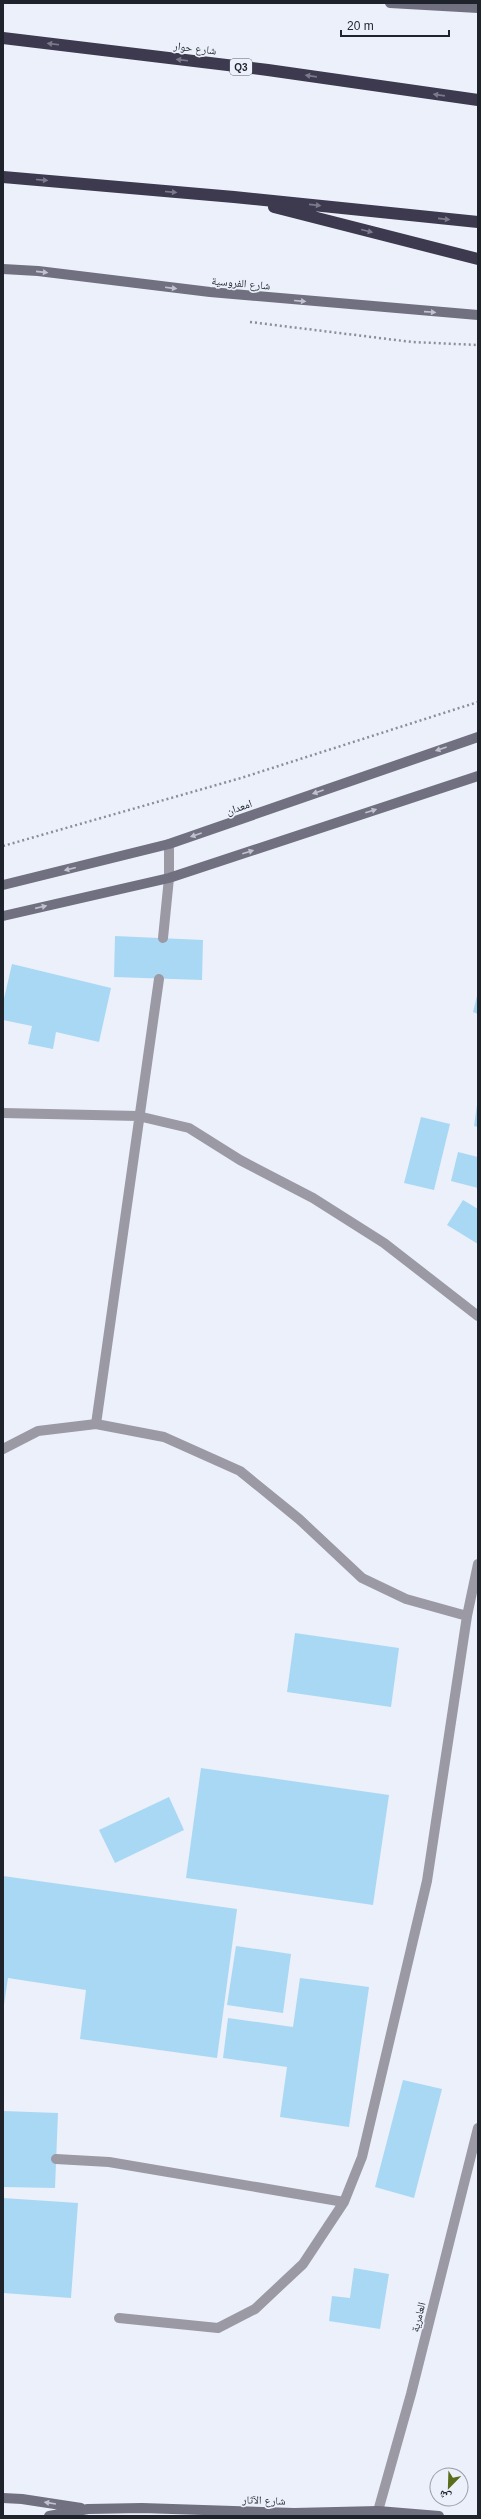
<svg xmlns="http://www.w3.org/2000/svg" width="481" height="2519" font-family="Helvetica,'Noto Naskh Arabic',sans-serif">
<rect width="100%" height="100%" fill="#ebf0fa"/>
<path fill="#a9d8f4" d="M115,936L203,940L202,980L114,977Z
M12,964L111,988L99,1042L56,1032L53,1049L28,1044L32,1026L3,1020V1003Z
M477,996H478V1014L473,1012Z
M477,1105H478V1127L474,1126Z
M421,1117L450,1124L434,1190L404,1183Z
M458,1152L478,1157V1188L451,1181Z
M463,1200L478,1209V1244L447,1225Z
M295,1633L399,1648L391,1707L287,1692Z
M201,1768L389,1795L373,1905L186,1878Z
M169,1797L184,1830L115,1863L99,1830Z
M3,1876L237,1909L217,2058L80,2039L86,1990L8,1978L3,2011Z
M236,1946L291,1954L283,2013L227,2005Z
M300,1978L369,1987L349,2127L280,2117L287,2067L223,2058L228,2018L293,2027Z
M403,2080L442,2089L414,2198L375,2187Z
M3,2111L58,2113L55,2188L3,2187Z
M3,2198L78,2203L71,2298L3,2293Z
M354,2268L389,2274L380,2329L329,2321L332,2296L350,2298Z"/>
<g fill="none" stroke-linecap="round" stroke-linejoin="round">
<path stroke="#898e97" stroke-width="2.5" stroke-dasharray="2 3" stroke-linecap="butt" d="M250,322L412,342L478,345
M3,846L241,778L478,702"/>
<path stroke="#9a99a4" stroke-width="10" d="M163,938L169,878V844
M3,1113L138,1116L189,1128L240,1160L313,1198L384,1243L478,1316
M96,1424L159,979
M3,1449L38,1431L96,1424L164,1437L240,1471L299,1519L362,1578L406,1599L467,1616
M56,2159L109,2162L344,2202
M119,2318L218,2328L255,2309L303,2264L344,2202L362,2157L427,1881L467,1616L478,1564"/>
<path stroke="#9a99a4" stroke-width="10" d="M378,2511L411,2394L478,2128"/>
<path stroke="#717080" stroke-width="10" d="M390,3L478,8
M3,269L38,271L210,292L478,315
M3,885L169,844L478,737
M3,916L169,878L478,776
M3,2498L22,2499L81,2508
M49,2516L88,2509L142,2508L294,2513L378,2511L439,2516"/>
<path stroke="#3d3a4f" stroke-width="12" d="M3,38L268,70L478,100
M3,177L234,197L478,222
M274,207L478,259"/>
</g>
<defs><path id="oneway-solid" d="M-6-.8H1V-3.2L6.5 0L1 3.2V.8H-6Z"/></defs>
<g fill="#7a7a8b">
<use href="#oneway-solid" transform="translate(53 44) rotate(-173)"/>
<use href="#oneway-solid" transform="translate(182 60) rotate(-173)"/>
<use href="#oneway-solid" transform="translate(311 76) rotate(-172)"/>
<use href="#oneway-solid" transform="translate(439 95) rotate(-172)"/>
<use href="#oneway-solid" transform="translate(42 180) rotate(5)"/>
<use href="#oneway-solid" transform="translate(171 192) rotate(5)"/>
<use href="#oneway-solid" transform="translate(315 205) rotate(6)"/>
<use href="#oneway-solid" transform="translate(444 219) rotate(6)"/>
<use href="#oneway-solid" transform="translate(367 231) rotate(14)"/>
</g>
<g fill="#c0c3cf">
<use href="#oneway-solid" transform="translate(42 272) rotate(6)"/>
<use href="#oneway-solid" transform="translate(171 288) rotate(7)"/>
<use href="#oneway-solid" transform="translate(300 301) rotate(5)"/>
<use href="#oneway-solid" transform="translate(430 312) rotate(4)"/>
<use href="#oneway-solid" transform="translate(441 749) rotate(161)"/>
<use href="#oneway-solid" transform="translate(318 792) rotate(161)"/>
<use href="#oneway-solid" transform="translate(371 811) rotate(-18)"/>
<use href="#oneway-solid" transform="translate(196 835) rotate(161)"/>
<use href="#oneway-solid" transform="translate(248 852) rotate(-18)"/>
<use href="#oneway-solid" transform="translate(70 869) rotate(166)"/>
<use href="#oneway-solid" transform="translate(41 907) rotate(-13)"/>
<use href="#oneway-solid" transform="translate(50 2503) rotate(-171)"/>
</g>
<g text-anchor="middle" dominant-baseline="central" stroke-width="3.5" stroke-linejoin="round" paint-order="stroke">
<rect fill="#ebf0fa" stroke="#5c606a" stroke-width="1" x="230" y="59" width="22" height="16" rx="3"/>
<g font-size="10" font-weight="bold" fill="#1e232c">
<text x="241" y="67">Q3</text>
</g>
<g font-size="11" fill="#1e232c" stroke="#ebf0fa">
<text transform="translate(195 48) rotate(7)">شارع حوار</text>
<text transform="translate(241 283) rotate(5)">شارع الفروسية</text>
<text transform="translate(239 807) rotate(-19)">امعدان</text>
<text transform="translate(418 2317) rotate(-76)">العامرية</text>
<text transform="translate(264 2500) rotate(2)">شارع الآثار</text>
</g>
</g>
<rect width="481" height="2519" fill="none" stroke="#1e232c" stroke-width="8"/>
<g transform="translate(449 2487) rotate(203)"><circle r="19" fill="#ebf0fa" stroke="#999ea8"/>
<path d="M0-3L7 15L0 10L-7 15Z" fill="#596d1c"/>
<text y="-6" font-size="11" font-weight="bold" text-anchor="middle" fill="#1e232c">ش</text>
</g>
<path d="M341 30v6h108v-6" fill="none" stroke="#1e232c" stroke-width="2"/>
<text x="347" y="30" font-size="12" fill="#1e232c" stroke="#ebf0fa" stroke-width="3" paint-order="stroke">20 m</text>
</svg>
